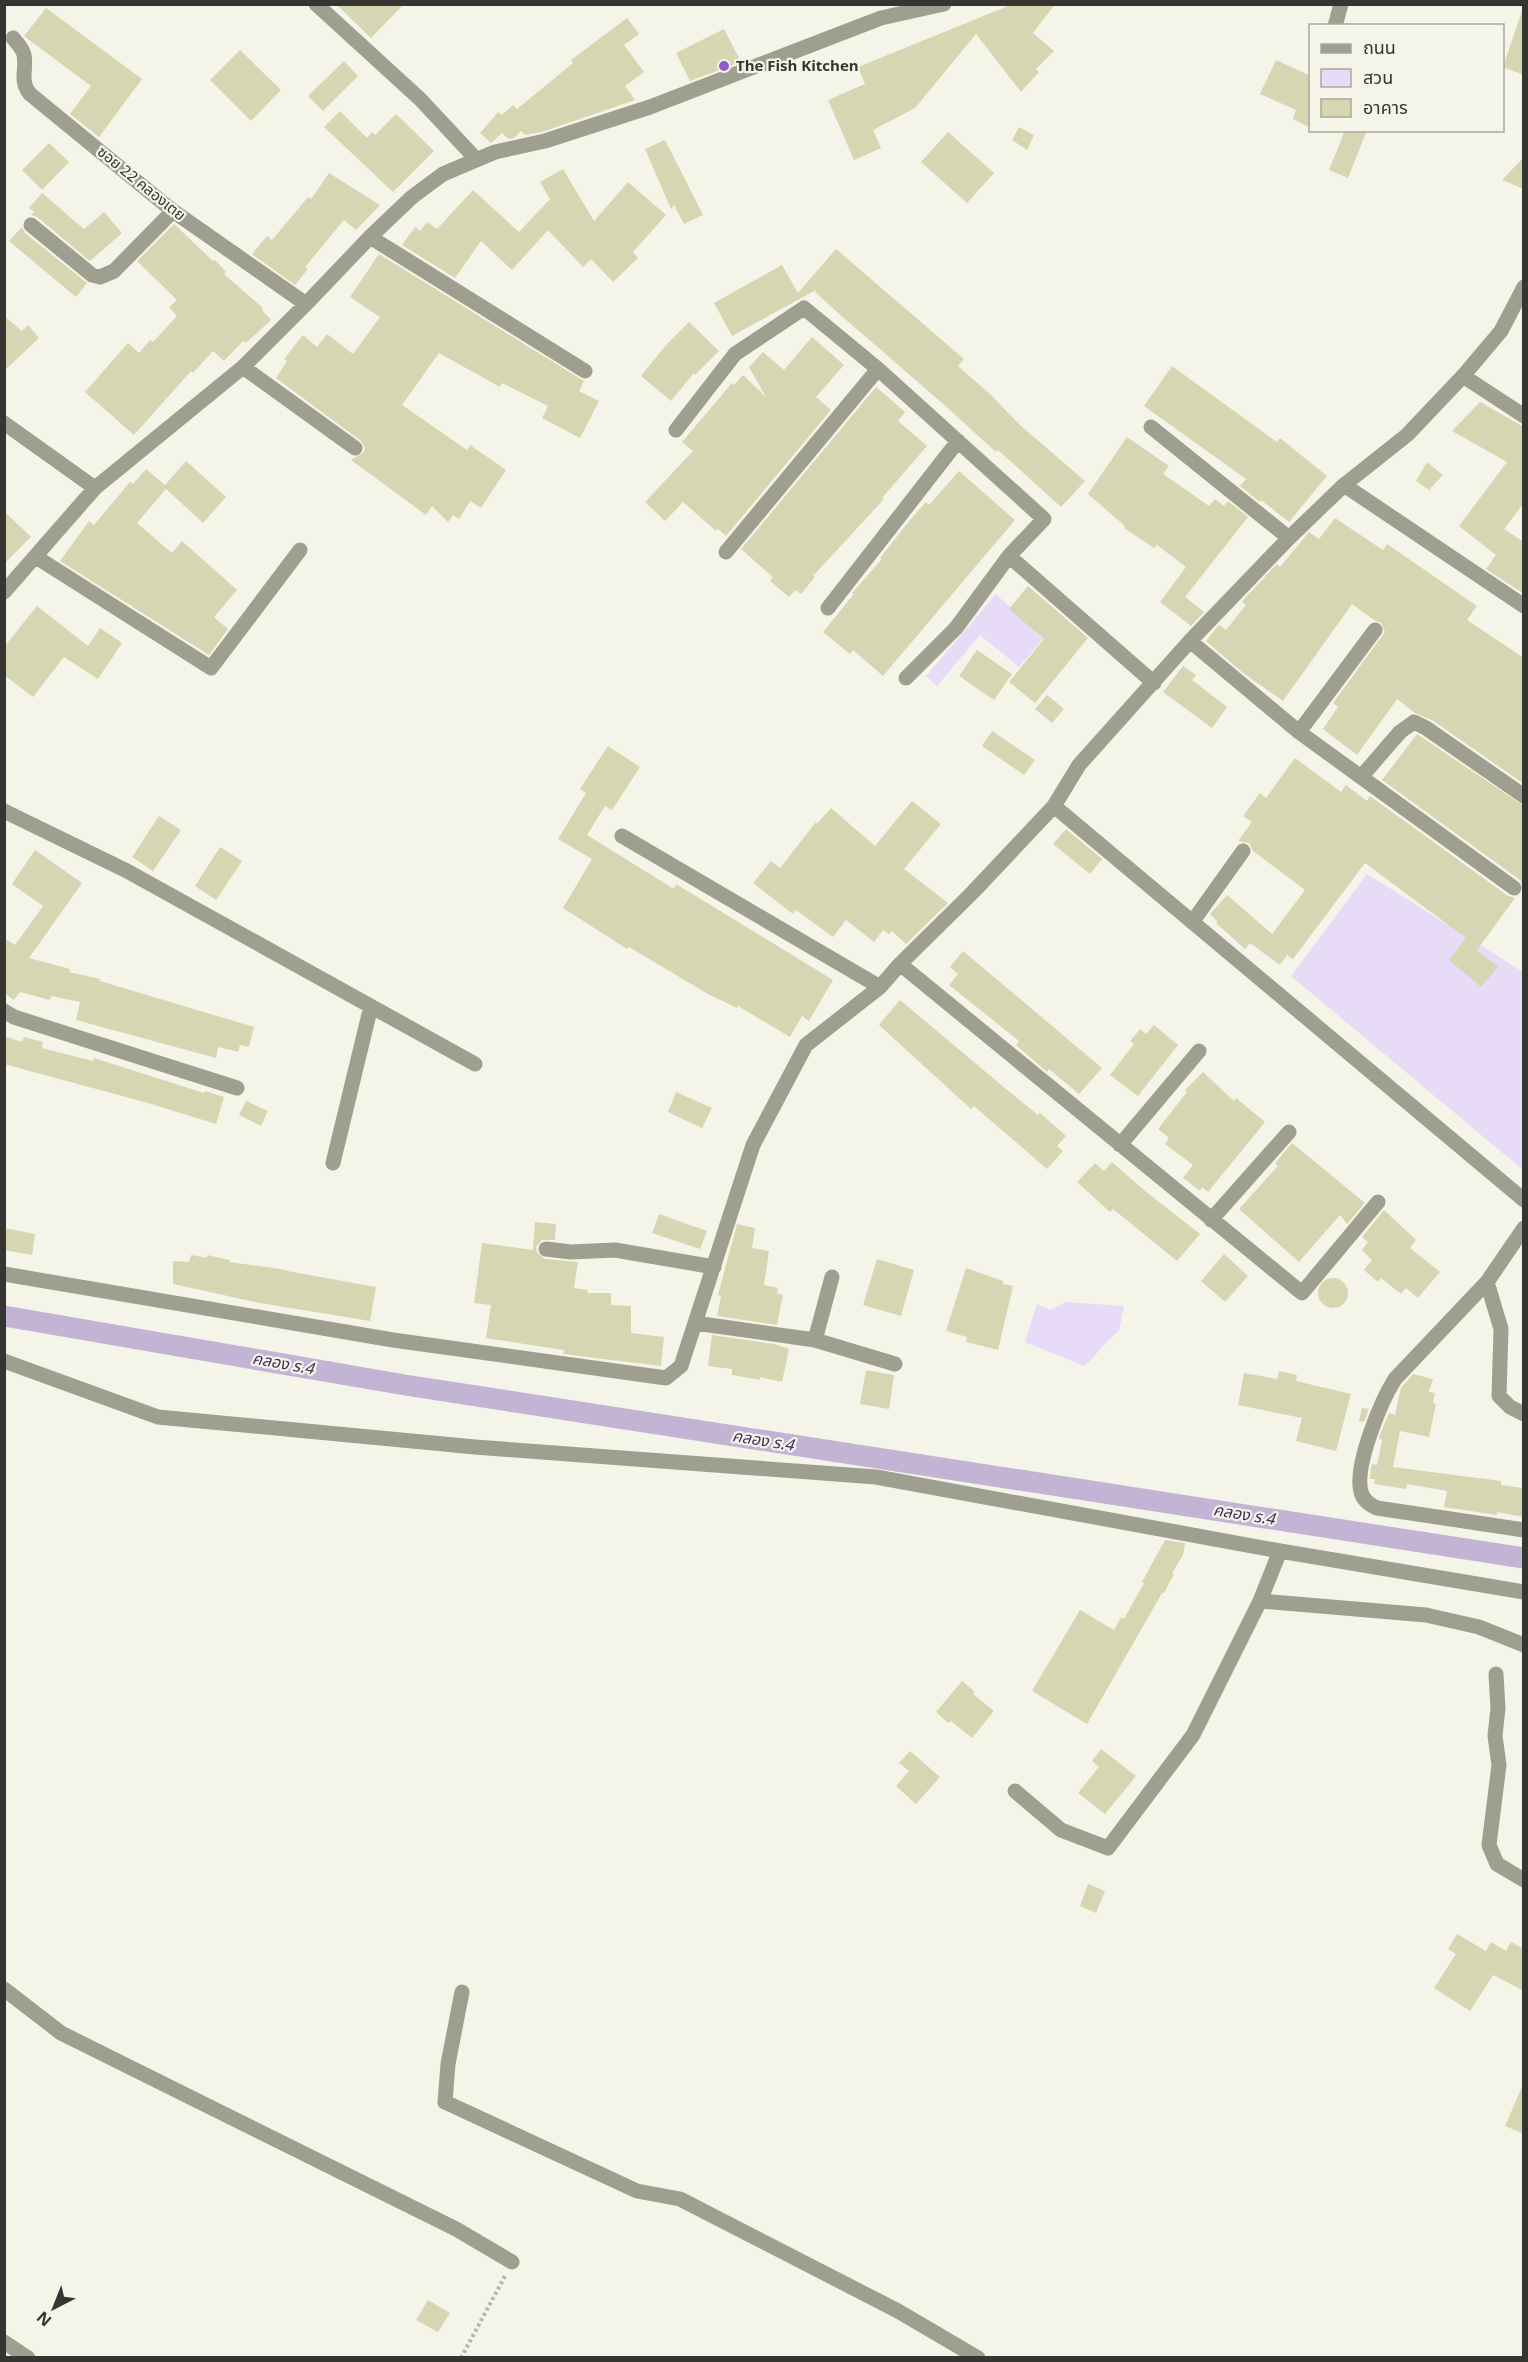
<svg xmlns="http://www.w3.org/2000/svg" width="1528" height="2362" font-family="Georgia,'Noto Sans Thai',serif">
<rect width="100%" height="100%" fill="#f4f4e9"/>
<path fill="#e7dbf7" d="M996,594L1043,639L1019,667L980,635L937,686L926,676Z
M1367,874L1523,972V1170L1291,976Z
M1066,1302L1124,1306L1119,1331C1104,1341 1098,1355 1084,1366L1025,1342L1037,1304L1050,1310Z"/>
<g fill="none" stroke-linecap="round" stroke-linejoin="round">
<path stroke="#c3b4d5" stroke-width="21" d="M4,1316L405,1385L1524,1558"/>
</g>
<path fill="#d7d6b2" d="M336,4H404L371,38Z
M1013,4H1055L1033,33L1054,51L1036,69L1039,72L1021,92L976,34L915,108L873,130L881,148L854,160L828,100L865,84L858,67Z
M46,8L142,79L99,137L70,114L91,86L24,36Z
M1522,11L1524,12V75L1503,67Z
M627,18L639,34L624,45L644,72L625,86L635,100L542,132L525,135L521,131L514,138L509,139L502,133L491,143L480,133L498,112L502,115L513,105L517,109L573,63L571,60Z
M724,29L741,62L690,81L676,53Z
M240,50L281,90L251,121L210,80Z
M1276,60L1311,76V128L1293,119L1296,110L1260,94Z
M344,61L358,76L323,111L308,96Z
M340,111L367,138L372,132L375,135L396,114L434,151L393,192L324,127Z
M1019,127L1034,135L1027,150L1012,140Z
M1345,130H1367L1348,178L1329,170Z
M948,132L994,173L967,203L921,162Z
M665,140L703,215L684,224L674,205L671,209L645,149Z
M49,143L69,162L42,190L22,170Z
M1524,157V189L1502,180Z
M563,169L594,221L628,182L666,215L633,252L638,258L613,282L591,259L583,267L548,230L512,270L481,241L455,278L402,245L415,227L420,231L427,222L437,229L473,190L519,232L550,199L540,182Z
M329,173L380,205L356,230L344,220L305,267L308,269L295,285L252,254L267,236L272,240L308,197L311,199Z
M42,193L84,229L104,212L122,233L90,261L37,217L31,215L34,212L29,208Z
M174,224L213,261L215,260L226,272L224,274L263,308L262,310L271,320L246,343L243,341L224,361L213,351L193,373L191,371L134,435L85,392L128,343L139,353L150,340L153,342L177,316L169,307L177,300L137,261Z
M22,227L25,233L87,283L76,297L9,241Z
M836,249L964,359L958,366L990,394L1021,426L1085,481L1061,507L998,450L996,452L941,402L837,312L815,292L816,290L732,336L714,303L782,265L798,293Z
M379,254L584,381L579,391L599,401L580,438L542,418L548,406L502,383L500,387L439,353L402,405L467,450L470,445L506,470L481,508L470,501L459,519L453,515L448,522L432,506L426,515L351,460L363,453L365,448L361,441L276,378L287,361L284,359L303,335L317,347L327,334L353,354L380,317L350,297Z
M4,316L22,331L28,325L39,338L4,371Z
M689,322L719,351L695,375L694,373L671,401L641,376L666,345Z
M812,337L844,365L816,397L831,410L726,536L718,529L716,531L683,502L665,521L645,502L693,451L682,442L732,383L734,385L743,375L766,397L749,367L763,352L784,370Z
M1172,366L1277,442L1280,438L1327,476L1289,522L1261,500L1260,502L1240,486L1246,479L1144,406Z
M876,387L905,412L898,421L927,446L882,498L884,499L813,576L815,577L801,594L795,590L789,597L770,581L773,577L741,549Z
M1480,402L1524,427V503L1504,529L1524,542V594L1486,569L1496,555L1459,526L1507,462L1452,431Z
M1127,437L1169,466L1163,474L1209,506L1215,499L1224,506L1228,501L1248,517L1185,597L1204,612L1191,626L1160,602L1186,567L1157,545L1154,548L1124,528L1125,526L1088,494Z
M186,461L226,497L203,523L166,489L137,523L172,553L182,541L237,590L214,617L228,629L209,655L60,561L89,521L94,525L130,482L133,484L146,469L165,485Z
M1427,462L1443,475L1429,490L1416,481Z
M959,471L1015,520L883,676L853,650L850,654L823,632L854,594L852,593L882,559L880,558L910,520L926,502L929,505Z
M4,511L31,537L4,564Z
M1335,518L1383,550L1387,544L1477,606L1467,620L1524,658V784L1432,720L1415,713L1397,699L1357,755L1323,729L1338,707L1333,703L1385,632L1381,623L1374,620L1352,604L1283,701L1243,673L1206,641L1219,625L1226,630L1246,605L1242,602L1244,599L1277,564L1280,567L1309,532L1319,539Z
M1028,586L1088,638L1035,703L1009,682L1044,639L1009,609Z
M37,606L88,646L100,628L122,643L98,679L64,657L33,697L4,675V647Z
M977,650L1012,674L994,700L959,676Z
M1183,666L1196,675L1192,680L1227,707L1212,728L1163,692Z
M1047,695L1064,709L1052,723L1035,709Z
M992,731L1035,760L1024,775L982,746Z
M1417,734L1524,806L1523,886L1520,880L1382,780Z
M608,746L640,767L612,810L605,806L587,835L674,889L676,884L833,980L809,1021L802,1016L790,1037L738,1006L737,1008L708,994L629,947L627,949L563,908L592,859L558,839L586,793L580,789Z
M1295,758L1341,792L1346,785L1367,801L1370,796L1508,896L1515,898L1477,950L1498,967L1481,987L1449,960L1466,938L1365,863L1293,959L1287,955L1280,965L1250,943L1245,949L1216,923L1218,922L1210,914L1227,895L1272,934L1305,890L1253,851L1249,843L1238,841L1252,822L1243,816L1260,793L1266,798Z
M912,801L941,824L904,869L948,903L906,944L892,931L889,934L883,930L874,942L846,920L833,937L796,910L793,914L753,883L771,861L780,868L816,822L817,824L831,808L875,846Z
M159,816L181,830L153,871L132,857Z
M1066,829L1102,859L1090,874L1053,844Z
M220,847L242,861L216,900L195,886Z
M35,850L82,883L29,958L70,969L69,972L100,979V981L254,1027L249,1047L240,1045L238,1052L218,1047L216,1058L76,1020L80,1002L51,996L50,1000L20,992L14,1000L4,993V938L15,945L43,906L12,884Z
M963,951L1102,1068L1079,1094L1049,1069L1047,1072L1016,1045L1019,1041L949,985L958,974L950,967Z
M900,1000L1006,1089L1038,1115L1040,1113L1066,1136L1057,1146L1063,1151L1047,1169L974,1106L971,1109L879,1025Z
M1154,1025L1178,1045L1138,1096L1110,1075L1134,1044L1130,1041L1140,1029L1146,1034Z
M4,1036L22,1042L24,1037L43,1042L42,1048L93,1061L94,1058L204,1093L205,1091L224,1097L216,1124L148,1103L4,1064Z
M1203,1072L1234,1101L1236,1098L1265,1122L1208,1192L1202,1187L1200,1191L1183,1178L1193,1165L1165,1144L1169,1138L1158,1129L1187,1092L1185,1090Z
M676,1092L712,1108L702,1128L668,1112Z
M246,1101L268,1111L261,1126L239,1115Z
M1292,1143L1365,1203L1347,1224L1340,1215L1299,1262L1239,1209L1278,1166L1275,1163Z
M1112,1162L1145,1191L1200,1234L1177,1261L1113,1209L1110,1212L1077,1182L1095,1163L1104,1171Z
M1384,1210L1416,1240L1410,1248L1440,1272L1418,1298L1406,1288L1401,1294L1381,1278L1378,1282L1364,1270L1372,1260L1362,1250L1368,1242L1362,1237Z
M659,1214L707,1231L700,1249L652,1233Z
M535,1222L556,1224L555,1240H542L536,1247L537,1252L545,1259L578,1262L574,1288L588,1290L587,1293H611V1305L631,1306V1333L664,1337L661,1366L563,1354L564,1350L486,1338L491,1305L474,1303L482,1243L533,1250Z
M737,1224L755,1228L752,1248L769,1251L764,1285L778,1288L777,1293L783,1295L777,1325L717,1316L721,1296L718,1295Z
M4,1228L35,1234L32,1255L4,1250Z
M1224,1254L1248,1276L1225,1302L1201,1281Z
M191,1255L207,1258V1255L230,1260V1262L287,1270V1271L376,1287L370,1321L260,1303L173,1284V1261L189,1262Z
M877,1259L914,1270L901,1316L863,1305Z
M966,1268L1003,1281V1284L1013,1286L998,1350L966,1342L967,1337L946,1331Z
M1318 1293a15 15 0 1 1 30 0a15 15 0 1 1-30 0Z
M712,1335L774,1344L789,1349L782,1382L760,1377V1380L732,1375V1369L708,1366Z
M866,1370L894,1375L889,1409L860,1404Z
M1279,1371L1297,1375L1296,1381L1351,1394L1336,1451L1296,1441L1302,1418L1238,1405L1244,1373L1277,1379Z
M1413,1374L1433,1379L1429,1392L1435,1393L1433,1403L1436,1404L1429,1437L1400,1431L1393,1467L1501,1481V1485L1524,1488V1517L1497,1512V1515L1444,1507L1447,1491L1407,1484L1406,1489L1374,1484L1375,1479H1370L1371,1468L1372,1464L1377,1465L1382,1440L1379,1439V1437L1389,1413L1395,1415L1401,1388Z
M1362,1408L1369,1409L1364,1422L1359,1421Z
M1165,1540L1185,1543L1183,1555L1172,1573L1174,1574L1164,1593H1162L1087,1724L1032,1691L1080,1610L1114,1630L1121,1617L1124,1619L1144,1583L1142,1582Z
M962,1681L975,1692L973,1694L994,1711L972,1738L951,1721L948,1723L936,1712Z
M1101,1749L1136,1776L1105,1814L1078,1793L1099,1767L1092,1761Z
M910,1751L940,1777L916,1804L896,1786L909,1771L899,1763Z
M1088,1884L1105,1891L1096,1913L1080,1906Z
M1457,1934L1486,1951L1491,1942L1506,1951L1511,1942L1524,1949V1991L1493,1975L1470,2011L1434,1988L1456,1954L1448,1949Z
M1524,2082V2134L1505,2126Z
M428,2300L450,2313L438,2332L416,2320Z"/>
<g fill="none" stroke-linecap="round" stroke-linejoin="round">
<path stroke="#b6b6ae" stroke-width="4" stroke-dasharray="3 3" stroke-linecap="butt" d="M461,2358L505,2276"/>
<path stroke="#9f9f8f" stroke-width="15" d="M316,4L420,99L476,159
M1335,26L1341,4
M13,38C17,43 23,49 24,55C27,71 19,80 30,94L173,211L306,304
M31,225L92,275L100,277L114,271L173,211
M370,237L585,371
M243,367L355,448
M1463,376L1524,416
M4,423L95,488
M1151,427L1289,538
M676,430L735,354L804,308L878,369L1044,519L1009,556L1154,683
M1344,485L1524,606
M726,552L878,369
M36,557L211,668L300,550
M4,592L95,488L243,367L306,304L370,237L412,197L443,174L495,152L545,141L650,107L881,18L944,4
M828,608L958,441
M1190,641L1299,732L1514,888
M906,678L956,628L1009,556
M1299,732L1375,630
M1361,777L1400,732L1414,722L1426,728L1524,796
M1054,806L1524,1200
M4,811L127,871L475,1064
M622,836L880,987
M1193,921L1243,851
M900,964L1302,1293L1378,1202
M4,1011L14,1017L237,1088
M1120,1145L1199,1051
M333,1163L371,1006
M1211,1220L1289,1132
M1524,1228L1487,1282L1395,1379C1381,1401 1354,1466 1361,1492C1363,1500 1370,1505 1377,1508L1524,1530
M546,1249L571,1252L615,1250L714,1267
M4,1274L393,1340L666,1378L681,1366L753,1145L806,1045L880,987L900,964L973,892L1054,806L1079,765L1190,641L1289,538L1344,485L1407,435L1463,376L1501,331L1524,287
M1487,1282L1501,1329L1499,1396L1510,1407L1524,1414
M695,1323L815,1340L895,1364
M815,1340L832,1277
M4,1361L158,1417L475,1447L876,1477L1280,1551L1524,1592
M1260,1601L1426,1615L1479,1627L1524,1645
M1496,1674L1498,1708L1495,1736L1499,1765L1489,1845L1497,1864L1524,1880
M1015,1791L1061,1830L1108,1848L1193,1735L1260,1601L1280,1551
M4,1989L61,2033L456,2229L512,2262
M462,1992L448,2064L445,2102L637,2191L680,2199L898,2311L978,2358
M4,2342L28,2358"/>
</g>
<circle fill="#9657ce" stroke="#f4f4e9" stroke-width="2" cx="724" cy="66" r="6"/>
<g text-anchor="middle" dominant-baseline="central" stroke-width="4.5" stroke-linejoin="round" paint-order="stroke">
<g font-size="15" font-weight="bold" fill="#353531" stroke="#f4f4e9" text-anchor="start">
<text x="736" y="66">The Fish Kitchen</text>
</g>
<g font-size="15" fill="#353531" stroke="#f4f4e9">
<text transform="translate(141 184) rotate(39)">ซอย 22 คลองเตย</text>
</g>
<g font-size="16" font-style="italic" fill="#432d59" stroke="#f4f4e9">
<text transform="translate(283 1364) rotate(10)">คลอง ร.4</text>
<text transform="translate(763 1441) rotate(9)">คลอง ร.4</text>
<text transform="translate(1244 1515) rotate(9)">คลอง ร.4</text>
</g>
</g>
<rect width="1528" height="2362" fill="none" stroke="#353531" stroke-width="12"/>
<rect x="1309" y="24" width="195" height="108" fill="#f4f4e9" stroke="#a8a89f" stroke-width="1.5"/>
<rect x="1321" y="44" width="30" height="9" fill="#9f9f8f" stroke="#a8a89f" stroke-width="1.5"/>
<text x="1363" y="54" font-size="18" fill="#353531">ถนน</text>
<rect x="1321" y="69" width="30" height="18" fill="#e7dbf7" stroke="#a8a89f" stroke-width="1.5"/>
<text x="1363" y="84" font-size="18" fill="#353531">สวน</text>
<rect x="1321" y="99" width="30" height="18" fill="#d7d6b2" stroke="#a8a89f" stroke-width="1.5"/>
<text x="1363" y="114" font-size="18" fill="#353531">อาคาร</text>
<g transform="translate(54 2308) rotate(222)" stroke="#f4f4e9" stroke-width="4.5" paint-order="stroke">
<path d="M0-4.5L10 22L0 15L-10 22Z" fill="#353531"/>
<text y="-9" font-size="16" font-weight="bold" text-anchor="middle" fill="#353531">N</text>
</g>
</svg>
